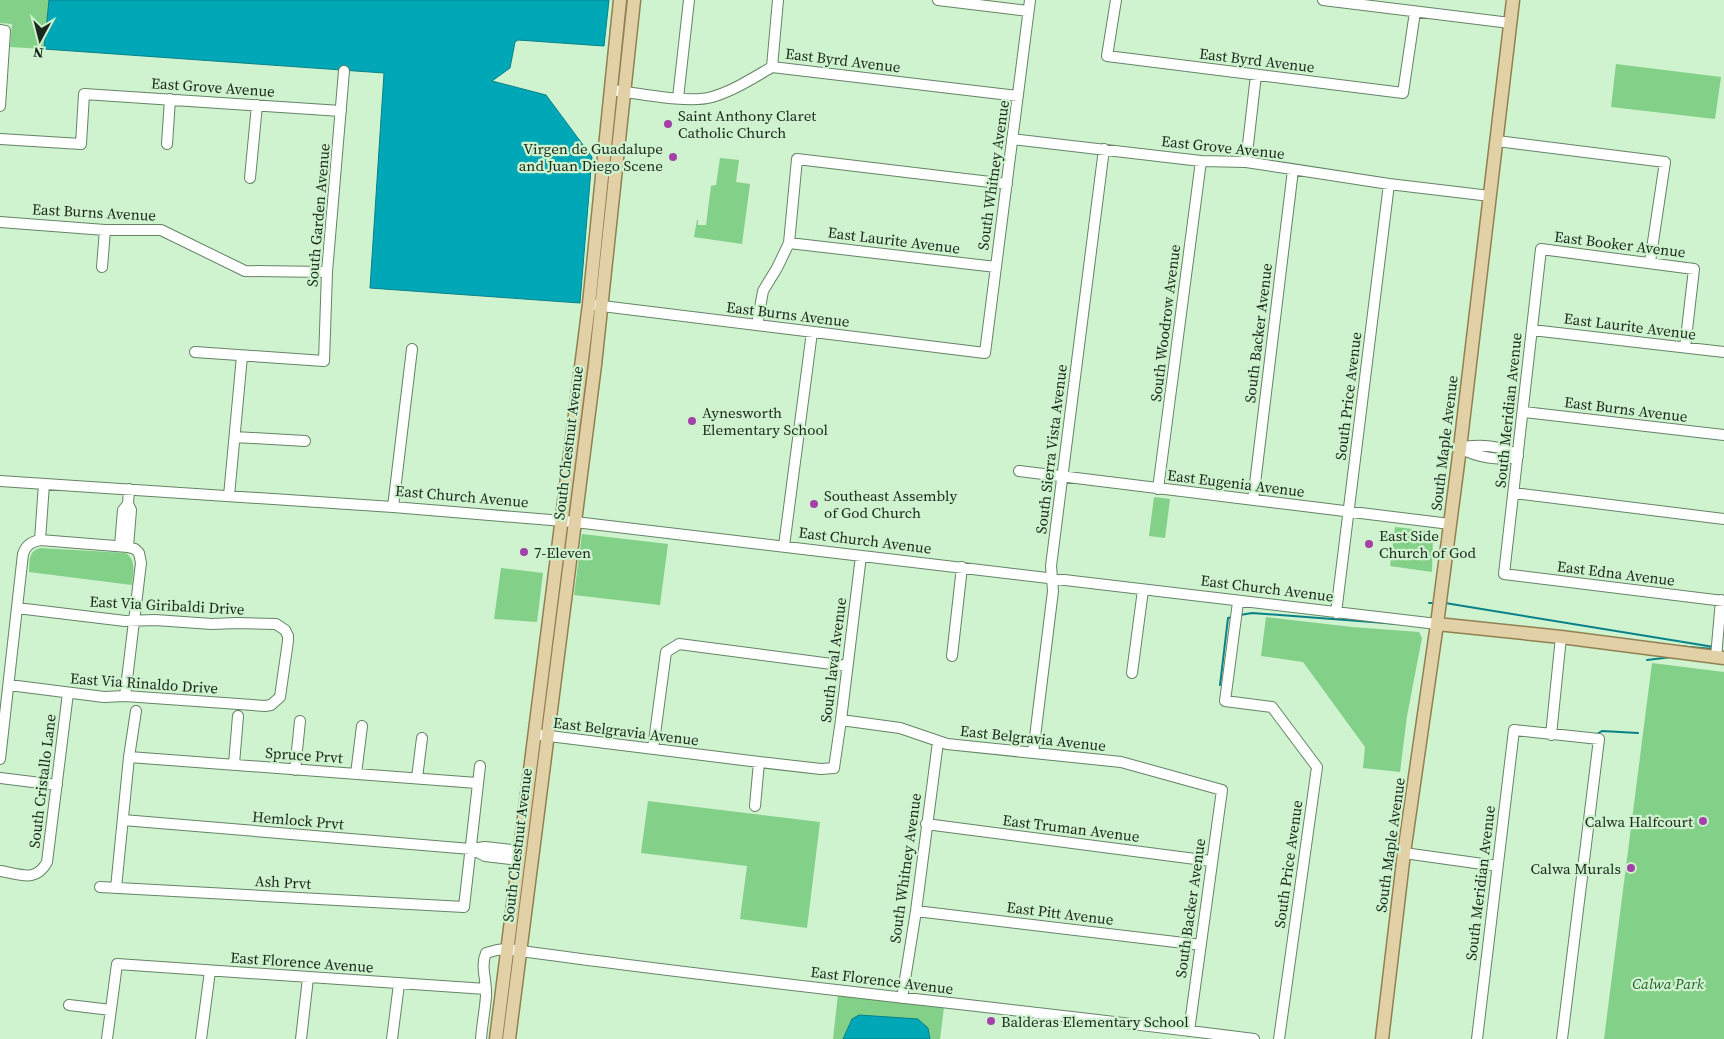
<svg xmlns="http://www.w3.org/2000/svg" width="1724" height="1039" font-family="'Source Serif 4',serif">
<rect width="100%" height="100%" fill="#cff2cf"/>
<path fill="#83d088" d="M0,0H49L44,49L10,47L12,24L0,23Z
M1616,64L1721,77L1715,119L1611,107Z
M720,158L739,160L736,182L750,184L742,244L694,237L697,220H698V225H706L711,186L716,185Z
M1154,497L1170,499L1165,538L1149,536Z
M1395,527L1430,531L1433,535L1432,572L1390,566Z
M582,534L668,544L660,605L574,595Z
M40,548L126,553C137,561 133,573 132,585L29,572C30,561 28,551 40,548Z
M501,568L543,573L537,622L494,619Z
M1266,617L1352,627L1419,632L1422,638L1407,716L1400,772L1363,768L1365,747L1303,662L1261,656Z
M1652,663L1724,672V1039H1604Z
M648,801L820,822L807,928L740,919L747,866L641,853Z
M838,994L944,1007L940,1039H833Z"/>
<path fill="#00a7b6" stroke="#088188" d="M49,0H609L604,46L518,40L515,42L510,68L492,81L546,95L592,157L580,303L370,288L384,73L44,49Z
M859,1015L918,1019L928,1028L930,1039H843L852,1019Z"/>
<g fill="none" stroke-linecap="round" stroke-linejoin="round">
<path stroke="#088188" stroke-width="2" d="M1429,603H1435
M1445,603L1714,647
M1240,615L1252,613L1398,624
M1677,646L1714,649
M1647,660L1672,657
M1220,685L1228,618L1233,617
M1597,734L1602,731L1638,733"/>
<defs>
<path id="minor" d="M938,0L1028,11
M1116,0L1107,56L1403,93L1415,12
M1323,0L1510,23
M0,30L5,31L0,106
M772,67L778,0
M611,90C637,93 688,104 712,97C733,91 753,78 772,67L1018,96
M678,98L689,0
M0,139L81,144L84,94L341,111
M1012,139L1201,161L1246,162L1389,184L1490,196
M1497,141L1665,162L1650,262
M167,144L170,99
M1246,162L1256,75
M250,178L257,105
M0,222L105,230H161L245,271L327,272
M789,243L996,267
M102,267L105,230
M594,305L985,353L1030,0
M757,325L763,291L777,268L789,243L797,159L1007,184
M1532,330L1724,352
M1685,347L1694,269L1541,249L1504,574L1724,601
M195,352L324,361L327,272L344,71
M1524,412L1724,435
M235,437L305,441
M1460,448C1476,444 1505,445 1518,456
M1460,448C1476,457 1501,462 1518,456
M1019,471L1450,524
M0,481L393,507L575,522L1437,624
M1158,489L1201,161
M1514,493L1724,519
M229,496L242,356
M1253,500L1293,170
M393,507L412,349
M40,540L44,484
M120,546L123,510L128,504
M784,546L812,332
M128,547L131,510L128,504L129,489
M1238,602L1225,701L1272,707L1317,767L1279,1039
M1336,613L1389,184
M952,656L962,567
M1716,657L1721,600
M1132,673L1143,590
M9,685L104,697L125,696L265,706L271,705L280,697L288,641V636L285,630L276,624L237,623L212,624L155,620L125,621L17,608
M841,720L900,728L947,744L1121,762L1222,790L1189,1031
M541,735L759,762L821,769L834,768L841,720L861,556
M1551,735L1561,637
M653,749L666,652L679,644L847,666
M1033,753L1053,591L1051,566L1104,149
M129,757L477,783
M0,759L23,554C26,545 31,542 40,540L128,547L135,549L139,553L141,563L125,696
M234,764L238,716
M295,770L300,721
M356,774L362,726
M0,778L57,785
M417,778L422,738
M755,806L759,762
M123,820L471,849L485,847L520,851
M926,824L1211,861
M471,849L485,856L518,860
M1404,853L1497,866
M0,871C20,874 36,883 47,862L68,693
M100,887L464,907L480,766
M116,888L129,757L136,711
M916,911L1201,945
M902,998L916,911L938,742
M69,1005L111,1010
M107,1039L117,964L486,989
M201,1039L210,971
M301,1039L308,978
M392,1039L399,984
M481,1039C482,1025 485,1010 486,996C487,980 480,967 486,953L497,950L507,949C755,984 1005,1007 1254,1039
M1477,1039L1514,730L1599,739L1562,1039"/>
<path id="major" d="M1437,624L1561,637L1724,658
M496,1039L589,304L620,0
M509,1039L595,365L634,0
M1382,1039L1404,853L1437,624L1460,448L1513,0"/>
</defs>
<use href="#minor" stroke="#648465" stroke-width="12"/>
<use href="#major" stroke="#908151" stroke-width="15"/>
<use href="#minor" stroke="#fff" stroke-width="10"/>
<use href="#major" stroke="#e2d0a7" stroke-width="12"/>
</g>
<g fill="#a341a8" stroke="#cff2cf" stroke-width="2">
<circle cx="668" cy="124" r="5"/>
<circle cx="673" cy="157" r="5"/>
<circle cx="692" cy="421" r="5"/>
<circle cx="814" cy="504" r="5"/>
<circle cx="1369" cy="544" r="5"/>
<circle cx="524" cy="552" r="5"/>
<circle cx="1703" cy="821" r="5"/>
<circle cx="1631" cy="868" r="5"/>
<circle cx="991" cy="1021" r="5"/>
</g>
<g text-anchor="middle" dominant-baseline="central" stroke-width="4.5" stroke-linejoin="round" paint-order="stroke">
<g font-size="15" fill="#1b291c" stroke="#cff2cf">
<text transform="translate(843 60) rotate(7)">East Byrd Avenue</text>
<text transform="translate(1257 60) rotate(7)">East Byrd Avenue</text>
<text transform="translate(213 87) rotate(4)">East Grove Avenue</text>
<text transform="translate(1223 147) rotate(6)">East Grove Avenue</text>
<text transform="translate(993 175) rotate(-82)">South Whitney Avenue</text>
<text transform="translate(94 212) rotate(3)">East Burns Avenue</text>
<text transform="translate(318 215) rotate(-85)">South Garden Avenue</text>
<text transform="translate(894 240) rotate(7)">East Laurite Avenue</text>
<text transform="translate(1620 244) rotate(7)">East Booker Avenue</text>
<text transform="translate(788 314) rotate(7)">East Burns Avenue</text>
<text transform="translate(1165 323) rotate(-83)">South Woodrow Avenue</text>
<text transform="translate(1630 326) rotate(7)">East Laurite Avenue</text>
<text transform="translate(1258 333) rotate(-83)">South Backer Avenue</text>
<text transform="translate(1348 396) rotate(-83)">South Price Avenue</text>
<text transform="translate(1626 409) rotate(7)">East Burns Avenue</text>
<text transform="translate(1508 410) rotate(-84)">South Meridian Avenue</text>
<text transform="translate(568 443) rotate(-83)">South Chestnut Avenue</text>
<text transform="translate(1444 443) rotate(-83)">South Maple Avenue</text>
<text transform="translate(1051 449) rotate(-83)">South Sierra Vista Avenue</text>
<text transform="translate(1236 483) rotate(7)">East Eugenia Avenue</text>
<text transform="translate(462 496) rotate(5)">East Church Avenue</text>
<text transform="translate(865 540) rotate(7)">East Church Avenue</text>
<text transform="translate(1616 573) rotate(7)">East Edna Avenue</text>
<text transform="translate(1267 588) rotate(7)">East Church Avenue</text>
<text transform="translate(167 605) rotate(3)">East Via Giribaldi Drive</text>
<text transform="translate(833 660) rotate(-83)">South laval Avenue</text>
<text transform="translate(144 683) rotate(4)">East Via Rinaldo Drive</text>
<text transform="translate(626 731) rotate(7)">East Belgravia Avenue</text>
<text transform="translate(1033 738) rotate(6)">East Belgravia Avenue</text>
<text transform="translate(304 755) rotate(4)">Spruce Prvt</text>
<text transform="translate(42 781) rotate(-83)">South Cristallo Lane</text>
<text transform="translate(298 820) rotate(5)">Hemlock Prvt</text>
<text transform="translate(1071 828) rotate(7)">East Truman Avenue</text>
<text transform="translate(517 845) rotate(-83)">South Chestnut Avenue</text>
<text transform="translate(1390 845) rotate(-82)">South Maple Avenue</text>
<text transform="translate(1288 864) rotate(-82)">South Price Avenue</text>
<text transform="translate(905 868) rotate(-82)">South Whitney Avenue</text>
<text transform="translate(283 882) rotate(3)">Ash Prvt</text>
<text transform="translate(1480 883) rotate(-83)">South Meridian Avenue</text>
<text transform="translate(1190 908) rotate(-82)">South Backer Avenue</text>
<text transform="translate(1060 913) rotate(7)">East Pitt Avenue</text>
<text transform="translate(302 962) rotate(4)">East Florence Avenue</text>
<text transform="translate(882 980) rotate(7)">East Florence Avenue</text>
</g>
<g font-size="15" fill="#1b291c" stroke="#cff2cf" text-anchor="start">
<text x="678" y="115">Saint Anthony Claret<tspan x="678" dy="17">Catholic Church</tspan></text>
<text x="663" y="148" text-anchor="end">Virgen de Guadalupe<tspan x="663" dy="17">and Juan Diego Scene</tspan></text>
<text x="702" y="412">Aynesworth<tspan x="702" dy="17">Elementary School</tspan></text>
<text x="824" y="495">Southeast Assembly<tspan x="824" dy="17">of God Church</tspan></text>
<text x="1379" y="535">East Side<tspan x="1379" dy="17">Church of God</tspan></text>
<text x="534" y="552">7-Eleven</text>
<text x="1693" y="821" text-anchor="end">Calwa Halfcourt</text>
<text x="1621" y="868" text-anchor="end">Calwa Murals</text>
<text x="1001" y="1021">Balderas Elementary School</text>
</g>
<g font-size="15" font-style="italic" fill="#26612c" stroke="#cff2cf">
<text x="1668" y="983">Calwa Park</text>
</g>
</g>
<g transform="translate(40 40) rotate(187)" stroke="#cff2cf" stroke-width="4" paint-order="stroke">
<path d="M0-4L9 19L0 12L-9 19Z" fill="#1b291c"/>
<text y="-8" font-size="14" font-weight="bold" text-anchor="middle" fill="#1b291c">N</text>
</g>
</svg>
